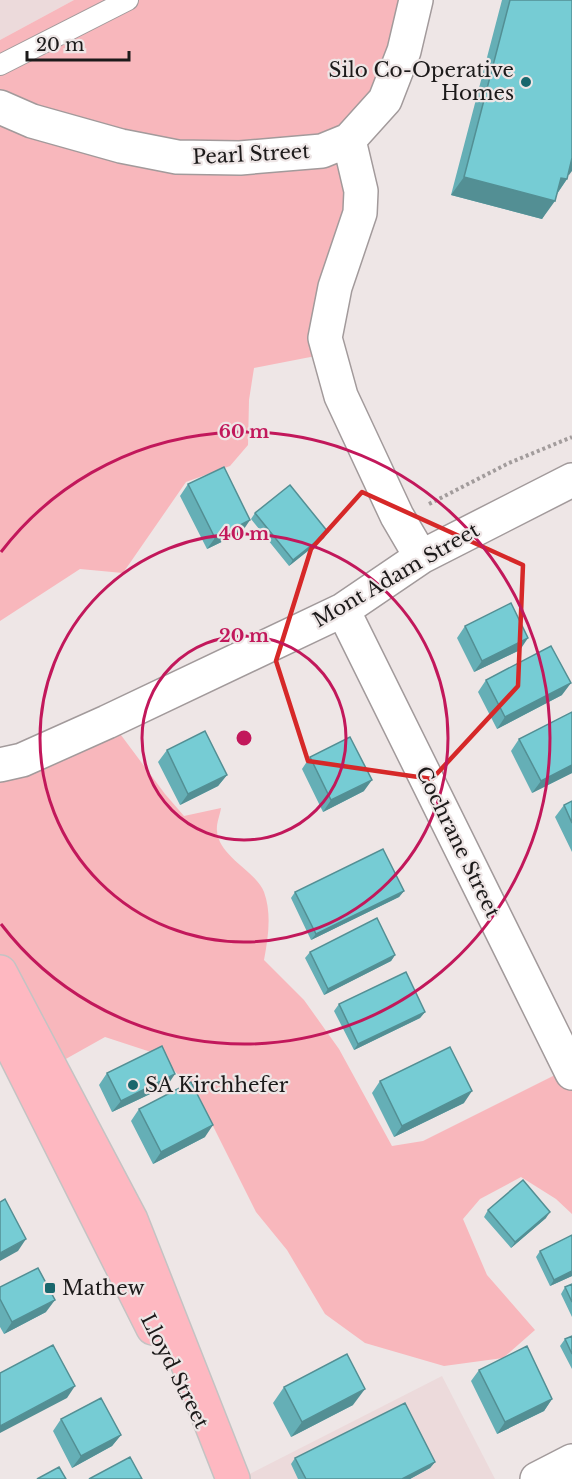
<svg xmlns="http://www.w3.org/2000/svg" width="572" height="1479" font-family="'Libre Baskerville',serif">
<rect width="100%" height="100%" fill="#eee6e6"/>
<path fill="#ecdadb" d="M0,0H74L0,40Z
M442,1376L495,1479H240Z"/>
<path fill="#f8b7bc" d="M74,0H418L351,141L331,353L254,368L249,400L248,445L230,466L186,482L123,573L80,569L0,621V40Z
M109,719L165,794L184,816L221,808C220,815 216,824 217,831C219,857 256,871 264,892C272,914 268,938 264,960L304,1000L339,1049L392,1146L423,1141L567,1069L572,1078V1214L556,1199L521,1177L480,1199L463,1219L487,1275L535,1330L503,1358L444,1366L365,1343L325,1314L287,1250L256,1212L198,1096L160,1055L105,1037L14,1088L0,1062V762Z"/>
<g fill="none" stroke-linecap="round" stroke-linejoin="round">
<defs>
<path id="service" d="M0,65L128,0"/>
<path id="minor" d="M0,107L32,121L121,146L177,157L240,158L322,151L349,140L385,100L404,51L416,0
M349,140L361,191L360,213L335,287L325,338L341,396L397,516L421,557
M343,610L572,1073
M0,765L22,760L107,722L343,610L421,557L572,480
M537,1479L572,1461"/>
<path id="primary" d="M0,972L131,1220L233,1479
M0,1024L153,1328"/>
</defs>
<use href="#service" stroke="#a29a9b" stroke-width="22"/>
<use href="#minor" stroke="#a29a9b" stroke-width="36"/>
<use href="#primary" stroke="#c4c3c3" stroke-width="36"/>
<path stroke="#a29c9c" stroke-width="4" stroke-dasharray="3 3" stroke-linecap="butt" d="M429,504L509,463L572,437"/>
<use href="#service" stroke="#fff" stroke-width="20"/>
<use href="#minor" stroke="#fff" stroke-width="33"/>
<use href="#primary" stroke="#feb8c1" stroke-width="33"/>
</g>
<path fill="#65afb6" d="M502,0H572L569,175L568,174L567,179L557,194L542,219L451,195Z
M188,484L242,532L207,549L180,496Z
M255,513L324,538L289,566L251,519Z
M465,626L520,650L474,672L457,638Z
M486,680L562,695L497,729L478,692Z
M572,712V773L532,793L511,751L519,739Z
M167,750L227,775L218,786L180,805L158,762Z
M310,757L364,791L323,812L302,769Z
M572,801V852L555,817L564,805Z
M404,891L399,897L311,940L291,898L295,892Z
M310,952L395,955L391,961L324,995L305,958Z
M339,1004L425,1012L420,1018L354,1050L334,1011Z
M107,1073L167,1086L112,1112L99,1085Z
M380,1081L464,1103L394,1137L372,1093Z
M139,1109L205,1137L153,1164L131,1121Z
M488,1210L546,1218L511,1248L484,1217Z
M540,1251L572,1276L550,1286L536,1257Z
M572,1284V1317L561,1294L565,1287Z
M0,1287L46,1312L4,1334L0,1327Z
M572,1336V1369L560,1346L565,1339Z
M479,1370L552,1399L544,1411L497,1434L471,1381Z
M284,1387L353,1405L291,1437L273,1403Z
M61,1419L121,1435L112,1446L72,1468L53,1431Z
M295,1458L435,1462L430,1468L410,1479H298L291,1464Z"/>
<path fill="#538f94" d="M572,155V171L569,175L560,172Z
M464,177L555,201L542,219L451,195Z
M561,178L567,179L554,198Z
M250,520L242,532L207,549L215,538Z
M328,532L324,538L289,566L293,560Z
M528,638L520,650L474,672L482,661Z
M571,683L562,695L497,729L505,717Z
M572,765V773L532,793L541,781Z
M227,775L218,786L180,805L188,794Z
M372,780L364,791L323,812L331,800Z
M404,891L399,897L311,940L316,934Z
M395,955L391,961L324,995L328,989Z
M425,1012L420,1018L354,1050L358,1044Z
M175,1074L167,1086L112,1112L121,1101Z
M472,1091L464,1103L394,1137L402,1126Z
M213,1125L205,1137L153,1164L161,1152Z
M550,1212L546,1218L511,1248L515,1242Z
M26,1239L18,1251L0,1261V1253Z
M572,1271V1276L550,1286L554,1280Z
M55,1300L46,1312L4,1334L12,1322Z
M75,1386L67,1398L0,1433V1426Z
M365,1389L353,1405L291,1437L302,1422Z
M552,1399L544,1411L497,1434L505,1422Z
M121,1435L112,1446L72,1468L81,1456Z
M435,1462L430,1468L410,1479H402Z"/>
<path fill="#76ccd4" stroke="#538f94" stroke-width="1.5" d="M510,0H572V158L567,179L561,178L555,201L464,177Z
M224,467L250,520L215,538L188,484Z
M290,485L328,532L293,560L255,513Z
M511,603L528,638L482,661L465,626Z
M551,646L571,683L505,717L486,680Z
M572,712V765L541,781L519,739Z
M205,731L227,775L188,794L167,750Z
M350,737L372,780L331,800L310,757Z
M572,801V823L564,805Z
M383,849L404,891L316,934L295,892Z
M377,918L395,955L328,989L310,952Z
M406,972L425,1012L358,1044L339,1004Z
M162,1046L175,1074L121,1101L107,1073Z
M450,1047L472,1091L402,1126L380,1081Z
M191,1082L213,1125L161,1152L139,1109Z
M523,1180L550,1212L515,1242L488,1210Z
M5,1199L26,1239L0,1253V1202Z
M572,1235V1271L554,1280L540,1251Z
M38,1268L55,1300L12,1322L0,1299V1287Z
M572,1284V1302L565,1287Z
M572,1336V1354L565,1339Z
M53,1345L75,1386L0,1426V1373Z
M527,1346L552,1399L505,1422L479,1370Z
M347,1354L365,1389L302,1422L284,1387Z
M101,1398L121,1435L81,1456L61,1419Z
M405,1403L435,1462L402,1479H306L295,1458Z
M130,1457L142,1479H89Z
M59,1467L66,1479H37Z"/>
<path fill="none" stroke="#d62828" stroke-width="4.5" stroke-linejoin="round" d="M362,492L523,565L518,686L432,779L308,761L276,661L311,549Z"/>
<g fill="none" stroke="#c2185b" stroke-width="3">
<circle cx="244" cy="738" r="102"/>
<circle cx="244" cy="738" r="204"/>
<path d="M1 552A306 306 0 1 1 1 924"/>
</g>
<g fill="#19676d" stroke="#eee6e6" stroke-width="2">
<circle cx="526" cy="82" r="6"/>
<circle cx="133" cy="1085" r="6"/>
<rect x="44" y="1282" width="12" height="12" rx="3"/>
</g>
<g text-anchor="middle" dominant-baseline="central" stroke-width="4.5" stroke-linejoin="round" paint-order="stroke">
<g font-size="20" fill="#1c1a1a" stroke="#eee6e6" text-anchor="start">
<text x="514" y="70" text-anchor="end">Silo Co-Operative<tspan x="514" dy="23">Homes</tspan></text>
<text x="145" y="1085">SA Kirchhefer</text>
<text x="62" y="1288">Mathew</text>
</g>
<g font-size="20" fill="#1c1a1a" stroke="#eee6e6">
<text transform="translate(251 154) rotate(-3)">Pearl Street</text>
<text transform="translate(396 575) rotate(-30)">Mont Adam Street</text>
<text transform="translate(458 842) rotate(64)">Cochrane Street</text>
<text transform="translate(175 1371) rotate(63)">Lloyd Street</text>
</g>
</g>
<circle cx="244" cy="738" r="9" fill="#c2185b" stroke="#eee6e6" stroke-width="3"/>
<g font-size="18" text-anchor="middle" font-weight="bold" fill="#c2185b" stroke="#eee6e6" stroke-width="4.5" stroke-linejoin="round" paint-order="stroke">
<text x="244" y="438">60 m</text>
<text x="244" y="540">40 m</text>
<text x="244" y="642">20 m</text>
</g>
<path d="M27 51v9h102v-9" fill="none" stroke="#1c1a1a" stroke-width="3"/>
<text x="36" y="51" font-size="18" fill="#1c1a1a" stroke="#eee6e6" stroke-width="4.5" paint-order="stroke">20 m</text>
</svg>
